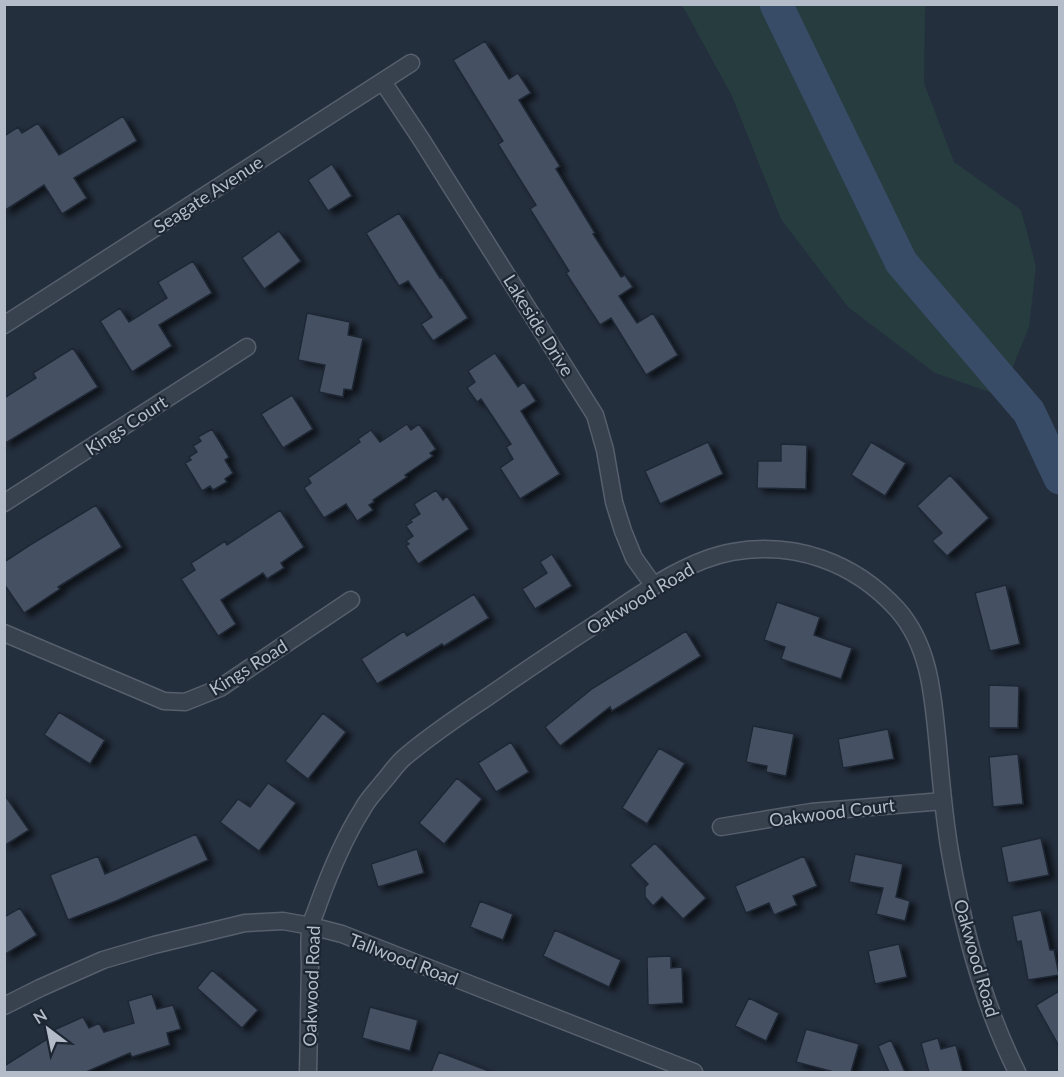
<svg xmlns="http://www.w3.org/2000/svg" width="1064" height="1077" font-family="Lato,sans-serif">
<defs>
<filter id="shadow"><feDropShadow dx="6" dy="4" stdDeviation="3" flood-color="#0009"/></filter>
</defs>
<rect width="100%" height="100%" fill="#242f3e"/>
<path fill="#263c3f" d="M681,5H926L925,13L924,83L954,162L1021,210L1036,266L1029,327L1001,396L935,373L848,307L781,219L732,96L686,12Z"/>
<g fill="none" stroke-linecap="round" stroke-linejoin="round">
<path stroke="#394c67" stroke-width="33" d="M776,4L901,262L1029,412L1060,478"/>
</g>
<path fill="#455162" stroke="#1f2835" stroke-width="1.5" filter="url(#shadow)" d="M485,41L509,79L518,73L531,93L519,100L560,166L556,169L595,233L593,234L621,277L625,275L633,287L619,296L637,323L653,313L678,355L646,375L611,318L600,325L566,273L569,271L530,209L536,205L498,144L503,141L453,60Z
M123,116L137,141L74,178L87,198L62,214L44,185L4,211V136L18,127L22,133L38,123L59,155Z
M332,164L352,196L328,211L308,180Z
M399,213L440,278L441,277L468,318L433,341L421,324L432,317L408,281L399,286L366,233Z
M279,231L301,261L264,289L242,258Z
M193,261L212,293L159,325L172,346L132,372L100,321L120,308L129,322L167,298L158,282Z
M307,313L350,322L348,335L363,338L352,390L344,389L343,397L319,392L325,365L298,360Z
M73,348L98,387L4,444V398L36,378L33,373Z
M495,353L518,387L524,382L536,401L521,411L560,474L520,499L500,468L513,459L506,447L511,444L481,399L477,402L467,388L475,382L468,371Z
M292,395L313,429L283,448L261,414Z
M407,424L411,430L419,424L436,449L430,453L433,456L405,475L407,477L373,500L374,502L369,505L373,510L357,521L346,504L324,518L304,488L311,483L308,478L360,442L358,439L371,430L380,442Z
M212,429L229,457L225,460L233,473L225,479L227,482L213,490L210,486L202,491L185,463L191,460L189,457L197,452L193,446L201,441L198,437Z
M708,442L723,474L660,504L645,471Z
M871,442L906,463L885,496L851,475Z
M781,444L807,445L806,489L757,488L758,461H781Z
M950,475L989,518L947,556L932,541L942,533L917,506Z
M436,490L443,500L447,496L469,529L418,564L406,546L409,544L406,541L413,536L406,526L412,522L410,520L420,514L414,504Z
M96,505L122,547L58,587L60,589L24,613L4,584V562L30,545Z
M280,510L304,547L281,563L284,568L267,579L263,573L221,600L236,624L218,636L181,579L195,570L191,563L225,541L227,545Z
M552,554L572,586L535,609L522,589L547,573L540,562Z
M1006,585L1020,644L990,651L975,593Z
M474,594L489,618L444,646L442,644L377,684L361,659L404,631L407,636Z
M777,602L820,617L814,635L852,648L841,679L781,659L785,647L764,640Z
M686,631L701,656L612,711L610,707L560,746L545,727L593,688Z
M989,685L1019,686L1018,728H989Z
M59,712L105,740L90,764L44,735Z
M323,713L346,732L308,779L285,761Z
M753,726L794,734L786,776L766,772L767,766L746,762Z
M888,729L894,759L843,768L838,739Z
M511,742L529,772L496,792L478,763Z
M659,748L685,763L647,824L622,808Z
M1018,754L1023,804L993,807L989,757Z
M457,778L482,799L444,844L419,823Z
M268,783L296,803L259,851L220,822L238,799L250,807Z
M4,794L29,830L4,846Z
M196,834L208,860L116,901L68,920L50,875L98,856L105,874Z
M1041,838L1049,875L1008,883L1001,847Z
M655,843L706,898L683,919L662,897L653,906L645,897V887L648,884L630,865Z
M417,849L424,873L378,887L371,864Z
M855,854L903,864L896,897L910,901L905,921L876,914L883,888L849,882Z
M804,856L817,886L793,896L797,905L774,915L769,903L746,913L735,886Z
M480,901L513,914L503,940L470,927Z
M20,908L37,935L4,955V917Z
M1041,910L1050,950H1054L1059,975L1028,980L1021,941L1017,942L1012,916Z
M555,930L621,960L609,987L543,956Z
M899,944L907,977L875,984L868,951Z
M671,956V968L682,967L683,1003L648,1005L647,957Z
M212,970L258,1010L242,1028L197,988Z
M1059,991V1046L1036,1005Z
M152,994L157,1009L173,1005L181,1029L167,1033L170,1045L132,1057L130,1053L86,1072H4V1066L49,1038L47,1033L83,1017L89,1028L99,1023L104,1032L134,1023L128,1001Z
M749,998L779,1013L766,1041L735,1026Z
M370,1007L418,1020L410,1051L362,1038Z
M806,1029L859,1044L851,1072H834L796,1062Z
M938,1038L941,1049L956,1045L963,1072H929L921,1043Z
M891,1040L905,1072H889L878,1046Z
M439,1052L489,1071L488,1072H431Z"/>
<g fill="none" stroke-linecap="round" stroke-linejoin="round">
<defs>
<path id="street" d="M383,82L421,139L595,415L605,450L614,502L623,531L634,558L654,586
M4,325L411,63
M4,503L247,347
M4,633L164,701L185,702L220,688L351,600
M721,827L811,812L943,801
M4,1006L40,988L103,960L154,945L245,923L283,921L311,926L342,934L694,1072
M308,1072C309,1037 309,1002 310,967C310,954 308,938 311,925C312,919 316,912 318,905C330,872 343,840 362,810C367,800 376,791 383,782C391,773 397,763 406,756C431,735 459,716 486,698C522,673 559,648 596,624C637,597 683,561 732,552C795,541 854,562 897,609C931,647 933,699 938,747C941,782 944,817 950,852C963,928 983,1004 1017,1072"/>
</defs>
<use href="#street" stroke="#565f6c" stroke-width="19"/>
<use href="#street" stroke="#38414e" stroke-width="16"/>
</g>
<g text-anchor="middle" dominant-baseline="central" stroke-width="4.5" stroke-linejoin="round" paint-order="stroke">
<g font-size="18" fill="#b4bcc9" stroke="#1d2633">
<text transform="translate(208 194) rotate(-33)">Seagate Avenue</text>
<text transform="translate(539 325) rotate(58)">Lakeside Drive</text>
<text transform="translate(126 425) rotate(-33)">Kings Court</text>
<text transform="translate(640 598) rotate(-31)">Oakwood Road</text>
<text transform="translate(248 667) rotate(-32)">Kings Road</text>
<text transform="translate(832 812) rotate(-7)">Oakwood Court</text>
<text transform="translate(977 958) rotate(74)">Oakwood Road</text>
<text transform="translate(404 959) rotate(21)">Tallwood Road</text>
<text transform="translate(311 986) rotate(-88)">Oakwood Road</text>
</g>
</g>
<rect width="1064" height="1077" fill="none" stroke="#b4bcc9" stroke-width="12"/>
<g transform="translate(48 1029) rotate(328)" stroke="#1d2633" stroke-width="4.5" paint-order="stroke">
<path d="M0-4.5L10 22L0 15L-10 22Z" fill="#b4bcc9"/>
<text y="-9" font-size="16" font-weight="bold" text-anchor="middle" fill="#b4bcc9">N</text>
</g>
</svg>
